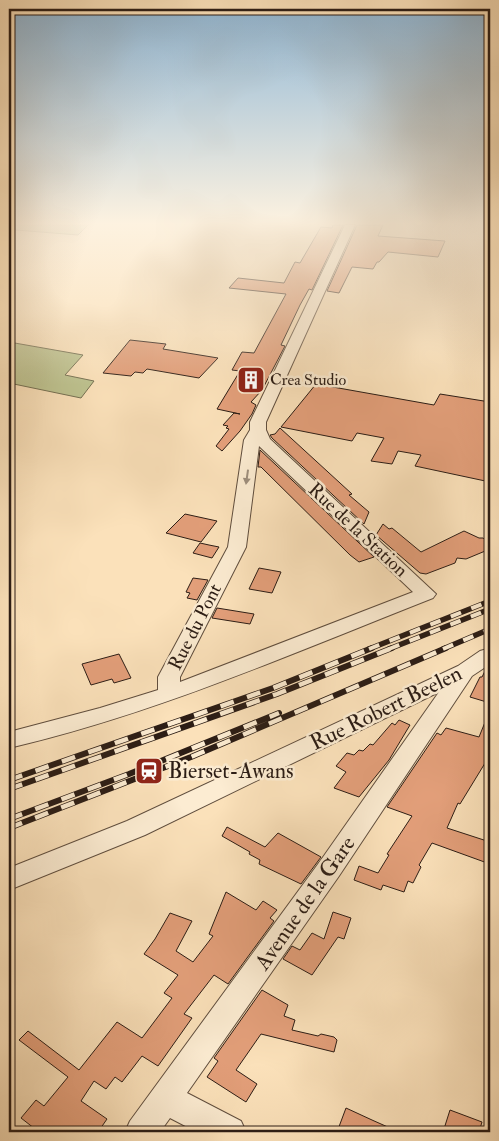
<svg xmlns="http://www.w3.org/2000/svg" width="499" height="1141" font-family="'IM FELL Double Pica',serif">
<rect width="100%" height="100%" fill="#fbe1ba"/>
<filter id="stains"><feTurbulence type="fractalNoise" baseFrequency=".004" numOctaves="4"/><feColorMatrix values="0 0 0 0 .2 0 0 0 0 .09 0 0 0 0 .02 0 0 0 .5 -.17"/></filter>
<radialGradient id="worn" r=".72"><stop offset=".6" stop-color="#630" stop-opacity="0"/><stop offset="1" stop-color="#630" stop-opacity=".3"/></radialGradient>
<path fill="#bec390" stroke="#757052" d="M9,225H88L78,235L16,230L9,228Z
M9,342L83,355L65,375L94,381L81,398L9,383Z"/>
<path fill="#e39f7a" stroke="#2c1d15" d="M333,225H343L312,290L309,289L300,305L281,345L285,346L262,390L251,402L256,405L252,414L240,431L222,451L216,446L229,429L226,428L228,426L223,425L234,413L240,414L217,409L240,371L232,370L242,352L254,353L286,294L229,288L238,278L284,283L295,262L300,263L321,227L332,228Z
M357,225H383L378,236L445,241L438,257L388,252L379,262H377L373,269L352,267L339,293L327,291Z
M130,340L166,344L163,349L218,358L199,378L147,369L143,373L135,372L131,376L103,373Z
M316,384L434,405L440,394L490,402V482L415,466L421,455L398,451L392,464L371,461L384,438L357,433L352,441L281,427Z
M280,428L352,494L349,495L369,512L364,524L272,438L270,435L275,434Z
M260,450L374,557L359,562L350,555L261,467H258Z
M185,514L217,521L201,542L166,533Z
M383,524L389,529L392,528L421,552L464,531L479,538H483L490,543V549L466,559L457,558L455,563L426,574L420,573L376,535Z
M200,543L209,545L219,547L212,558L193,553Z
M259,568L281,572L272,593L249,589Z
M193,578L208,580L197,600L187,598L190,593L186,592Z
M217,608L254,614L250,624L212,618Z
M119,654L131,678L114,683L112,679L91,685L82,664Z
M490,666V703L470,697L480,677H482L486,669Z
M490,710V755L460,804L458,803L447,828L490,842V864L432,843L419,865L421,867L413,883L408,881L404,892L383,885L381,890L354,880L359,866L378,873L389,855L387,854L412,816L387,807L437,733L441,735L446,728L479,737Z
M399,720L410,725L389,760L359,797L334,788L346,772L336,766L347,753L354,755L359,750L363,751L370,744L373,745L392,723L395,725Z
M227,827L265,847L278,833L321,857L301,884L259,864L260,860L249,854L250,852L222,836Z
M226,892L256,910L263,901L277,910L270,918L274,921L228,984L214,975L184,1014L192,1018L158,1066L142,1056L122,1082L115,1077L106,1089L94,1081L81,1101L107,1119L98,1132H39L21,1118L36,1100L44,1106L68,1077L19,1040L28,1031L79,1070L117,1022L142,1038L172,998L164,993L178,975L144,954L155,939L170,913L192,921L176,951L193,962L213,936L209,934Z
M333,912L351,918L344,939L338,937L312,975L283,959L292,946L300,950L312,933L324,939Z
M262,990L288,1005L284,1016L295,1020L292,1030L318,1036L321,1034L334,1037L337,1040L334,1052L261,1034L236,1070L257,1084L246,1102L207,1077L218,1061L214,1058Z
M346,1108L372,1120L399,1132H337Z
M450,1110L482,1122L479,1132H443Z"/>
<g fill="none" stroke-linecap="round" stroke-linejoin="round">
<defs>
<path id="minor" d="M345,225H355L266,422V430L270,439L436,594L433,598C293,653 155,714 9,748V732L100,708L158,690V677L228,547L244,440L250,430V422ZM259,446L413,592L180,682V677L246,547Z
M487,649L490,650V664L472,676L339,876L187,1093L241,1121L246,1132H197L170,1118L160,1132H125L130,1121L321,860L439,692L145,835L9,890V868L127,821L458,666L480,651Z"/>
</defs>
<use href="#minor" stroke="#604e3e" stroke-width="2"/>
<use href="#minor" fill="#fcecd2" fill-rule="evenodd"/>
<defs>
<path id="rail-far1" d="M369,649L490,601
M389,649L490,609
M443,649L490,629"/>
<path id="rail" d="M9,780L273,688L372,648
M9,789L277,694L392,648
M9,819L129,774L279,713
M9,828L191,757L446,648"/>
</defs>
<use href="#rail-far1" stroke="#2c1d15" stroke-width="5.5"/>
<use href="#rail" stroke="#2c1d15" stroke-width="6"/>
<use href="#rail-far1" stroke="#fcecd2" stroke-width="4" stroke-dasharray="11" stroke-linecap="butt"/>
<use href="#rail" stroke="#fcecd2" stroke-width="4.5" stroke-dasharray="14" stroke-linecap="butt"/>
</g>
<defs><path id="oneway-solid" d="M-6-.8H1V-3.2L6.5 0L1 3.2V.8H-6Z" transform="scale(1.25)"/></defs>
<use fill="#9e8f7d" href="#oneway-solid" transform="translate(247 477) rotate(98)"/>
<linearGradient id="sky" x2="0" y2="1"><stop stop-color="#8db6d6"/><stop offset="0.58" stop-color="#fdf2e0"/><stop offset="1" stop-color="#fdf2e0" stop-opacity="0"/></linearGradient>
<rect width="499" height="385" fill="url(#sky)"/>
<defs>
<symbol id="building-square" viewBox="-11 -11 22 22"><rect x="-9" y="-9" width="18" height="18" rx="4" fill="#8f2418" stroke="#fcecd2"/><path d="M-4-6H4V6H1V3H-1V6H-4ZM-2.5-4.3h1.7v1.8h-1.7ZM.8-4.3h1.7v1.8H.8ZM-2.5-1h1.7V.8h-1.7ZM.8-1h1.7V.8H.8Z" fill="#fff"/></symbol>
<symbol id="station-square" viewBox="-11 -11 22 22"><rect x="-9" y="-9" width="18" height="18" rx="4" fill="#8f2418" stroke="#fcecd2"/><path d="M-3-6H3Q5-6 5-4V2Q5 4 3 4L4.5 6H3L1.5 4h-3L-3 6H-4.5L-3 4Q-5 4-5 2V-4Q-5-6-3-6ZM-3.5-4v3h7v-3ZM-3.5 1v1.5H-2V1ZM2 1v1.5H3.5V1Z" fill="#fff"/></symbol>
</defs>
<g fill-rule="evenodd">
<use href="#building-square" x="235" y="364" width="32" height="32"/>
<use href="#station-square" x="133" y="755" width="32" height="32"/>
</g>
<g text-anchor="middle" dominant-baseline="central" stroke-width="5" stroke-linejoin="round" paint-order="stroke">
<g font-size="16" fill="#2c1d15" stroke="#fcecd2" text-anchor="start">
<text x="270" y="380">Crea Studio</text>
</g>
<g font-size="19" fill="#2c1d15" stroke="#fcecd2">
<text transform="translate(358 530) rotate(43)">Rue de la Station</text>
<text transform="translate(195 627) rotate(-63)">Rue du Pont</text>
</g>
<g font-size="22" fill="#2c1d15" stroke="#fcecd2">
<text transform="translate(386 708) rotate(-26)">Rue Robert Beelen</text>
<text transform="translate(305 903) rotate(-55)">Avenue de la Gare</text>
</g>
<g font-size="22" fill="#2c1d15" stroke="#fcecd2" text-anchor="start">
<text x="168" y="771">Bierset-Awans</text>
</g>
</g>
<rect width="499" height="1141" fill="none" stroke="#fbe1ba" stroke-width="30"/>
<rect x="10" y="10" width="479" height="1121" fill="none" stroke="#2c1d15" stroke-width="2.5"/>
<rect x="15" y="15" width="469" height="1111" fill="none" stroke="#2c1d15"/>
<rect width="100%" height="100%" filter="url(#stains)"/>
<rect width="100%" height="100%" fill="url(#worn)"/>
</svg>
